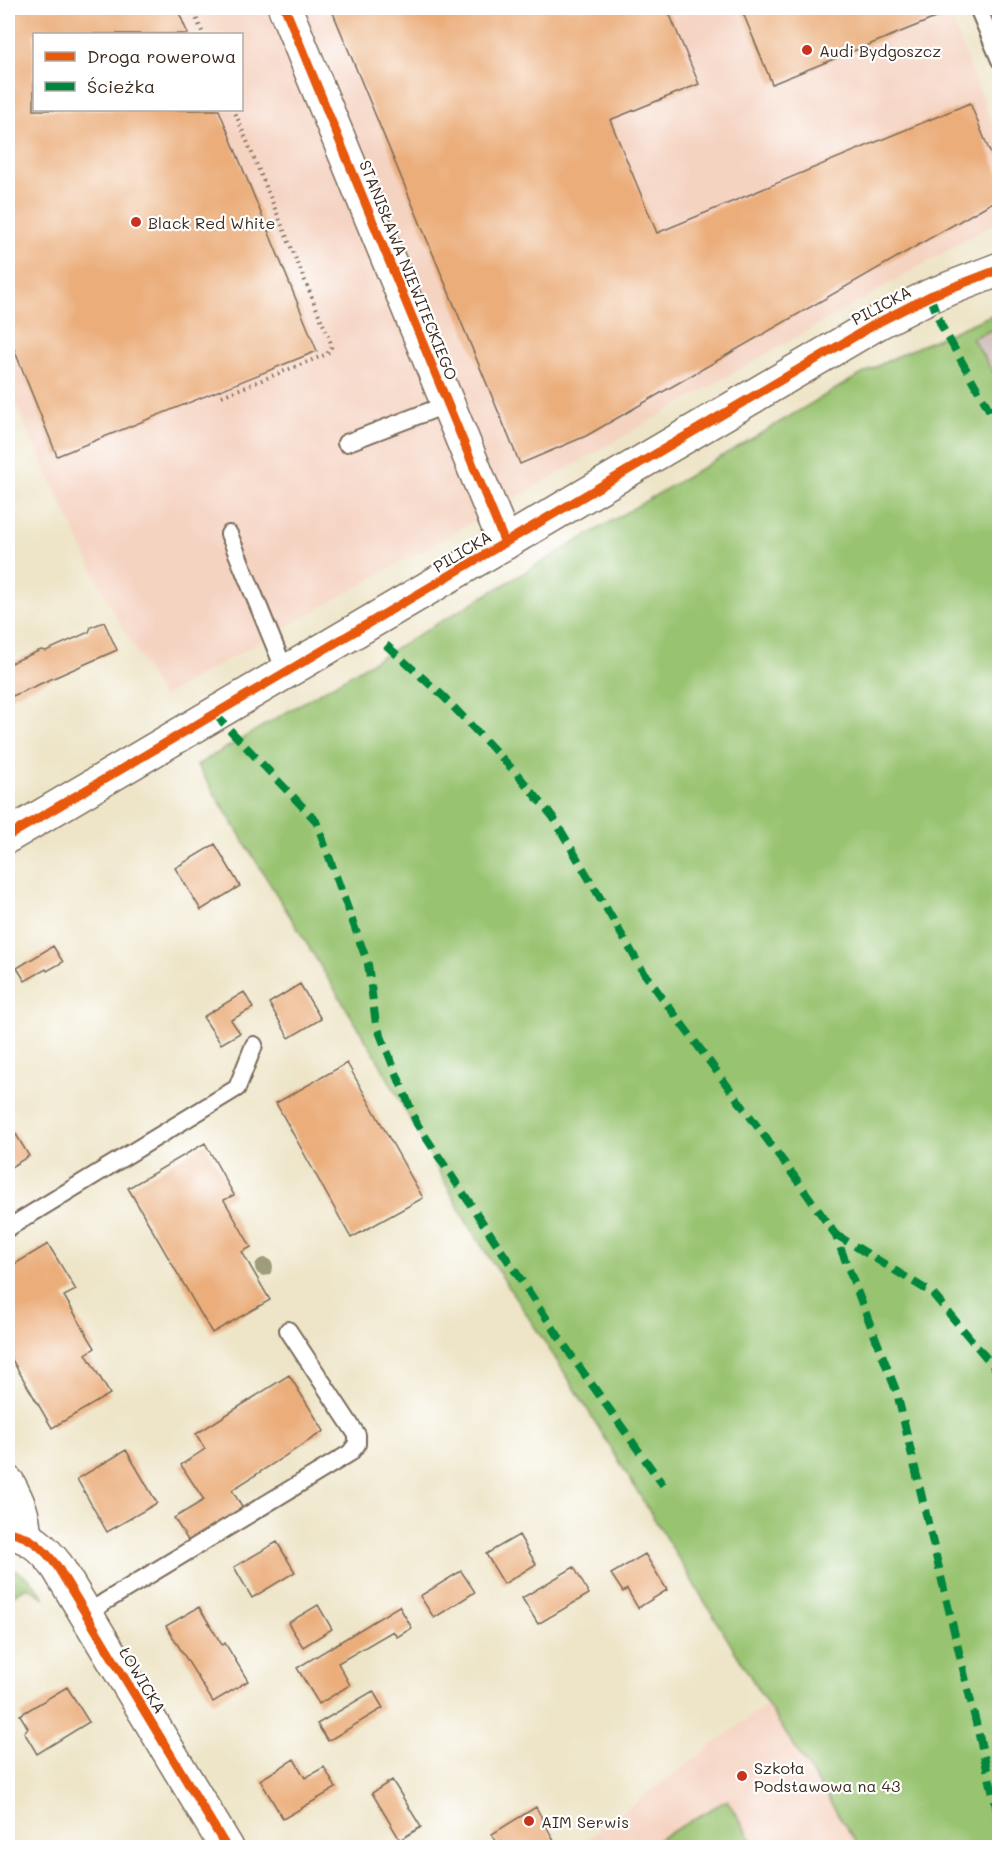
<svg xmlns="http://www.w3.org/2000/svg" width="1007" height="1855" font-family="Mali,sans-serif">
<rect width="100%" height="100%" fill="#fff"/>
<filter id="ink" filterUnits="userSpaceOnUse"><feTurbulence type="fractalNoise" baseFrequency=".0167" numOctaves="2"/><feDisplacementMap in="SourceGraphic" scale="12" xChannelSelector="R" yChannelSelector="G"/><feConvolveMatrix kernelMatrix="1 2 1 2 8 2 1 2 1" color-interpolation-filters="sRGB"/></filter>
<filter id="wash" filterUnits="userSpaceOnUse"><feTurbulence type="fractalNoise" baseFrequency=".008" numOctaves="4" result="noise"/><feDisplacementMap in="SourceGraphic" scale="24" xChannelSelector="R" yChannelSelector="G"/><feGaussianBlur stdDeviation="1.35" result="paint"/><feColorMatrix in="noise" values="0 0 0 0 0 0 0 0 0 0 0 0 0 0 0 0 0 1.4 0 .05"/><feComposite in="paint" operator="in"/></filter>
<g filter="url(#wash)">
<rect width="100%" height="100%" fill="#eee5c8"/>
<path fill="#f5d3c1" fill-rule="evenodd" d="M8,8H947L999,141V221L542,483L162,697L103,592L8,389ZM34,34H242V110H34Z
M767,1704L859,1847L575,1848Z"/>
<path fill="#d1c0bc" d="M999,327V383L972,338Z"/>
<path fill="#98c36f" stroke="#6a7646" stroke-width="1.5" d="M999,312V327L972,338L1000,383L999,1847H859L767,1704L572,1384L470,1228L375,1055L197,765L853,379L897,356Z
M8,1566L31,1580L45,1598L27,1587L8,1598Z
M727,1800L756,1847H645Z"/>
<g id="blocks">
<path fill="#ebad7a" d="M8,8H177L188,34H34V110H219L317,351L57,456L8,334Z
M331,8H667L699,84L610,120L657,233L970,103L1000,177V198L586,436L520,464Z
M741,8H936L940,16L772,84Z
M104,622L117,650L8,698V664L41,650L46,651L89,632L91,627Z
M215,844L240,886L201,910L175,868Z
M53,946L63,962L47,971L46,969L25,981L17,968Z
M300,984L321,1019L289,1038L269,1003Z
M244,992L253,1008L231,1020L240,1033L221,1044L203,1017Z
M347,1063L423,1198L351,1238L276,1103Z
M14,1131L29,1156L11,1167L8,1161V1134Z
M205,1143L234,1195L224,1200L251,1247L242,1252L270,1300L212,1333L128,1188Z
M48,1244L76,1290L64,1296L95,1348L86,1354L110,1394L52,1428L8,1353V1268Z
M289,1375L324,1431L232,1490L243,1509L189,1542L174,1518L204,1500L181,1465L205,1449L196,1434Z
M126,1450L157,1503L107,1532L77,1479Z
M519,1535L536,1564L504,1584L486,1554Z
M277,1542L295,1572L252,1598L234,1567Z
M645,1554L667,1590L638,1608L627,1589L623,1592L611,1574Z
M574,1567L589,1594L538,1624L522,1598Z
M461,1571L475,1592L434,1618L420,1596Z
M318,1605L332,1629L303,1647L288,1623Z
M399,1606L412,1628L397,1637L393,1631L338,1663L350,1685L319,1704L297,1668Z
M199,1607L222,1645L225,1643L248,1681L213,1702L166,1626Z
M67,1687L89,1722L37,1754L24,1732L28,1728L20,1715Z
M373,1691L383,1708L328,1741L317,1724Z
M294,1759L305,1778L324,1767L336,1788L283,1819L260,1780Z
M392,1780L421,1827L400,1840L372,1793Z
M536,1807L558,1848H500L492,1834Z"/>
</g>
</g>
<g filter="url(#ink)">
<use href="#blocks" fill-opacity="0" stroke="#7a6b5a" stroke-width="1.5"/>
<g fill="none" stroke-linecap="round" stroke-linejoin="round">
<defs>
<path id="service" d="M978,8L1000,60
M346,443L448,404
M229,534L285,671
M8,1228L237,1088L254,1045
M86,1615L106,1601L350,1453L357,1444V1435L288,1330"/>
<path id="minor" d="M285,8L505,543
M8,836L879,322L930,296L1000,269
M8,1483C17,1500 25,1516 24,1536"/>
<path id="tertiary" d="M8,1532C31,1536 43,1548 57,1566L227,1848"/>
</defs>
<use href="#service" stroke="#7a6b5a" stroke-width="20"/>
<use href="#minor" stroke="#7a6b5a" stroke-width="36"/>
<use href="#tertiary" stroke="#7a6b5a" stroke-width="36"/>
<path stroke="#7a6b5a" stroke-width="4" stroke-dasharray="1.5 4.5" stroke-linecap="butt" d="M192,8L203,34
M222,396L327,354L331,347L330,341L234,110
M8,1440L10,1443L8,1445"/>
<use href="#service" stroke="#fff" stroke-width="16"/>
<use href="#minor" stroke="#fff" stroke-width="33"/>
<use href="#tertiary" stroke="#fff" stroke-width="33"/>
<path stroke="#00873e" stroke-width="8" stroke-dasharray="15 8" stroke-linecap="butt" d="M930,296L941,325L1000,429
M386,645L444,697L518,775L553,817L644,973L794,1176L835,1234L897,1393L1000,1823
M214,713L316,821L368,964L376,1024L417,1124L573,1358L663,1485
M835,1234L932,1293L1000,1374"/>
<defs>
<path id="cycleway" d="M285,8L505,543
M8,836L879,322L930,296L1000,269
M8,1532C31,1536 43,1548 57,1566L227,1848"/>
</defs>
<use href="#cycleway" stroke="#fff" stroke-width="13"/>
<use href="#cycleway" stroke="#e8590c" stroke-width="9"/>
</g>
<circle fill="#9e9c7a" cx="264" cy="1267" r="9"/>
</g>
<g fill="#c8321e" stroke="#fff" stroke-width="2">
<circle cx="807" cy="50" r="6"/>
<circle cx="136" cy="222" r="6"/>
<circle cx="742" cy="1776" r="6"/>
<circle cx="529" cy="1821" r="6"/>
</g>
<g text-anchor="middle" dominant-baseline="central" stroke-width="4.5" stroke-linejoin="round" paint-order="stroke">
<g font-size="16" fill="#3b2a1e" stroke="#fff" text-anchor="start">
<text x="819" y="50">Audi Bydgoszcz</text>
<text x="148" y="222">Black Red White</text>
<text x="754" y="1767">Szkoła<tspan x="754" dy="18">Podstawowa na 43</tspan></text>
<text x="541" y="1821">AIM Serwis</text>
</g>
<g font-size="16" fill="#3b2a1e" stroke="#fff">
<text transform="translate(409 270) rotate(68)">STANISŁAWA NIEWITECKIEGO</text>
<text transform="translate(881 305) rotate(-28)">PILICKA</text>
<text transform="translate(462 551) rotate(-31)">PILICKA</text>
<text transform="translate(143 1680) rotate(59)">ŁOWICKA</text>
</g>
</g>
<rect width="1007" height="1855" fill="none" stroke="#fff" stroke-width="30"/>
<rect x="33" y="33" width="210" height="78" fill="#ffffff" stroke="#b1aaa5" stroke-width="1.5"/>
<rect x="45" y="52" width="30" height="9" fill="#e8590c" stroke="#b1aaa5" stroke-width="1.5"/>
<text x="87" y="63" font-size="18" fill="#3b2a1e">Droga rowerowa</text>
<rect x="45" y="82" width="30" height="9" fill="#00873e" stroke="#b1aaa5" stroke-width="1.5"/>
<text x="87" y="93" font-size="18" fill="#3b2a1e">Ścieżka</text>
</svg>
